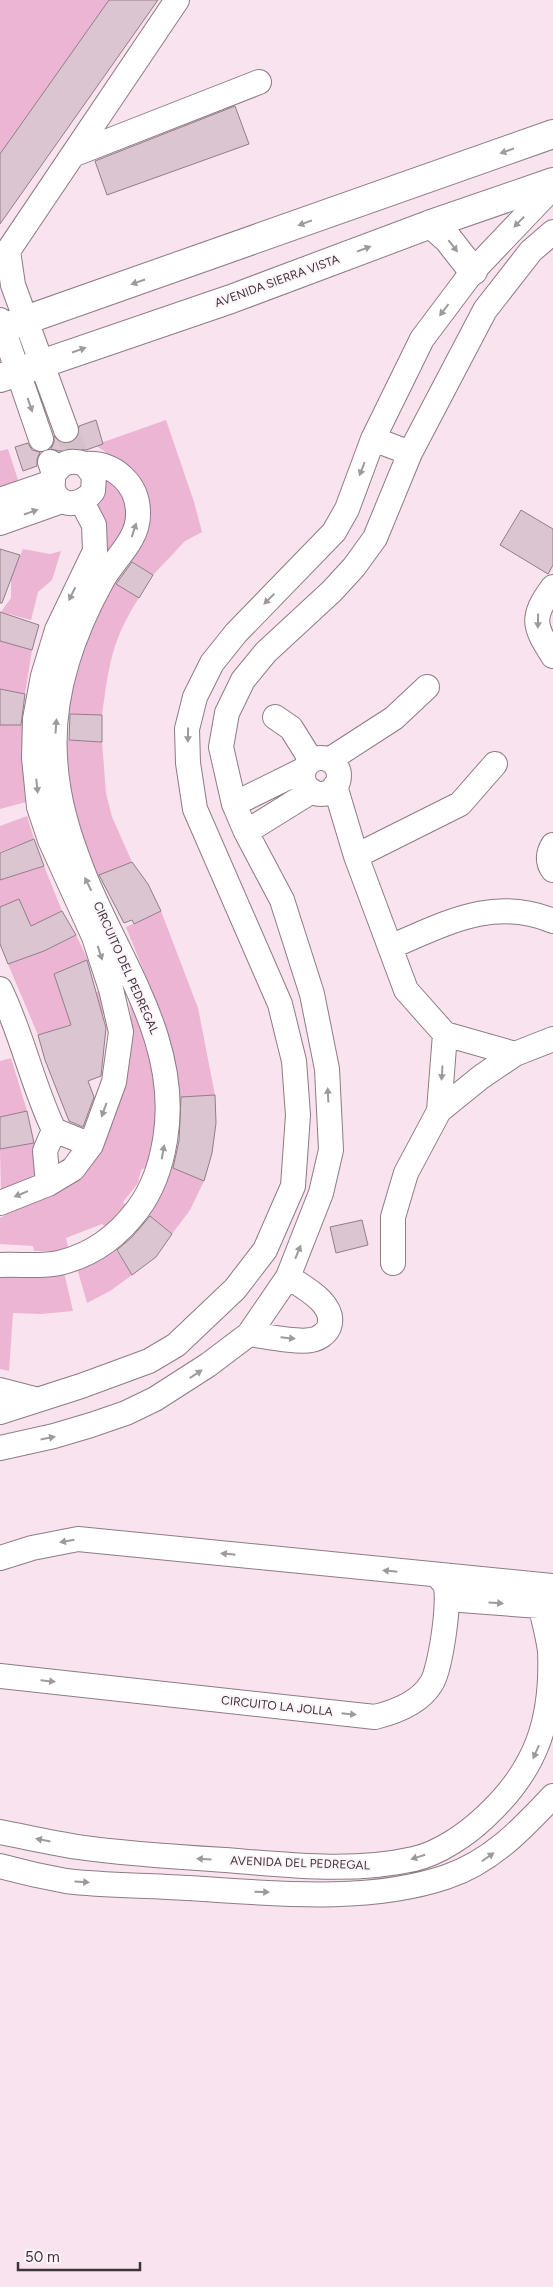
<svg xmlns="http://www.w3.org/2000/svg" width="553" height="2287" font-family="Figtree,sans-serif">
<rect width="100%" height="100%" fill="#f9e3ee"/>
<path fill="#ebb5d3" d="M0,0H113L0,158Z
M166,420L194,502L202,532L185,541L153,575L125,557L145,533L123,464L95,445Z
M8,449L19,483L0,490V451Z
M120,477L135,522L103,558L92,500L97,479Z
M23,549L50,554L61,551L52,580L38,592L31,620L1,612L11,598V577Z
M109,579L139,598C111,641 109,666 102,715L67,714L78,657Z
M0,641L32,650L25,694L0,689Z
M0,725H22V757L26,802L0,809Z
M66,740L102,742L106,793L112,817L132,862L98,876L84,853L72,800Z
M27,816L34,839L0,852V826Z
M44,866L62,911L31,926L19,900L0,907V880Z
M161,911L198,1008L215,1095L177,1098L155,999L126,927Z
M76,935L88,960L55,974L64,1003L99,991L107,1013L38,1035L8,964L44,951Z
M124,974L156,1059V1161L141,1170L138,1183L123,1202L126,1205L119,1217L107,1228L102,1224L66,1238L68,1247L55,1251H34L33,1246L0,1244V1218L56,1186L129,1056L131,1015Z
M11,1058L27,1111L0,1117V1061Z
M35,1143L39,1180L1,1192L0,1149Z
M168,1165L204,1181L190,1210L172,1234L144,1211Z
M113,1245L132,1275L110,1291L87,1303L77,1268Z
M64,1272L73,1311L41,1314L13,1313L9,1371L0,1369V1273Z"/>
<path fill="#dac5d0" stroke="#917e88" d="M109,0H158L0,224V154Z
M235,106L249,144L107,195L95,161Z
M96,420L103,444L86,450L71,448L59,451L51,449L54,442V436L63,443H71L77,438L79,426Z
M28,443L32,450L40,452L37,459V466L23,471L15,447Z
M521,510L553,529V565L548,574L500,545Z
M0,549L20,555L2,603H0Z
M132,562L153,575L139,598L116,584Z
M0,612L39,625L32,650L0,641Z
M0,689L25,694L21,725H0Z
M70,714L102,715V742L69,740Z
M34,839L44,866L0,880V853Z
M132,862L148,884L161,911L134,924L132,920L124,923L99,875Z
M19,899L31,926L62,911L76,935L44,951L8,964L0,944V907Z
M87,960L106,1028L101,1076L88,1081L94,1097L83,1127L69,1121L45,1060L38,1035L71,1025L54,974Z
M215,1095L216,1123L212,1153L204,1181L173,1168L179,1141L181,1097Z
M27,1111L34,1143L0,1149V1117Z
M150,1216L172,1234L156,1257L132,1275L117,1250L132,1237Z
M362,1220L368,1245L336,1253L330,1227Z"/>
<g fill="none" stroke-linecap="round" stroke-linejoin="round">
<path stroke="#d3c0ca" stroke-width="24" stroke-dasharray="24 12" stroke-linecap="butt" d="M66,430L75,453"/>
<defs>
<path id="minor" d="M75,154L259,82
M8,251L13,285L66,430
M0,258L8,251L177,0
M0,320L41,439
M373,439L410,453
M50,462C51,465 53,470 53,473C54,478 52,483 53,489C60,510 83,505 93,491L94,476L85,464C71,459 62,462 54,474
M0,500L52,482
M0,523L62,501
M553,587C530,618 534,626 553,656
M275,717L291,728L311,760
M303 776a18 18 0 1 1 36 0a18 18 0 1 1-36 0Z
M329,760L394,718L427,687
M335,786L356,856L406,990L445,1034L515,1054
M234,804L303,770
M246,832L312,791
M553,845C548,853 547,862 553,870
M356,856L460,804L495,764
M390,947C445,924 493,896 553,921
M0,989C22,1034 32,1084 54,1130L91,1145
M439,1111L445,1034
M48,1184L45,1151L54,1130
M0,1203L48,1184L73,1169L91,1145L114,1082L121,1032L111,989L94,937L50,840L39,807L34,758L35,719L43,676L57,630L95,551L94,525L82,502
M393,1263V1217L406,1173L439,1111L481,1077L515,1054L553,1039
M0,1265C19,1264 41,1267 59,1263C93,1255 118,1236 138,1209C153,1189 161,1165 165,1140C182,1042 117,959 83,872C68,834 57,798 55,757C51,694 73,633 103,579C115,558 138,540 138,515C139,484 114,462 85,464
M249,1334C264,1336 298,1343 311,1340C318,1339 326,1334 329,1327C337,1304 303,1287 288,1277
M0,1390L35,1399
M0,1412L81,1386L149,1361L176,1345L235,1289L265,1250L293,1186L298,1115L294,1061L280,1004L195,809L188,763L187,729L195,697L212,663L236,633L334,532L347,509L373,439L422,339L473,271L553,187
M0,1448L54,1436L91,1425L126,1413L155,1399L208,1365L249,1334L288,1277L321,1193L331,1150L327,1069L312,994L282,900L246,832L234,804L221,747L227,713L243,680L266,652L332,591L354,567L375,538L410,453L485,310L531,251L553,232
M0,1558L32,1548L78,1539L553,1586
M447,1599L553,1607
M0,1676L375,1717C395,1712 420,1702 431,1684C440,1672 451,1599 445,1585C444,1582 440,1579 438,1576
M0,1832C26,1837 52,1843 78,1847C127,1854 176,1857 225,1860C288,1865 352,1873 414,1859C440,1853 467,1834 485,1817C536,1770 553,1721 550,1651C547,1629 540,1606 535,1585
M0,1866C22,1872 44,1877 66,1881C106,1886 147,1885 187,1888C270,1893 366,1904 446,1877C491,1862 522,1829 553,1796"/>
<path id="major" d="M431,224L448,239L473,271
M0,329L553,134
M0,378L231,299L431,224L553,182"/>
</defs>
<use href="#minor" stroke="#8e7b85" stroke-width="26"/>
<use href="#major" stroke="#8e7b85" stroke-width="30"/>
<use href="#minor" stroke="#fff" stroke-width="24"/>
<use href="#major" stroke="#fff" stroke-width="28"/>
</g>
<defs><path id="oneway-solid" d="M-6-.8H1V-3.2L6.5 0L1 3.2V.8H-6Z" transform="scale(1.25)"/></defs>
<g fill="#9e9a9c">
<use href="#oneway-solid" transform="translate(507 151) rotate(160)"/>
<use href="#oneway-solid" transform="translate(519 222) rotate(134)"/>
<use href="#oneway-solid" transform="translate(305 223) rotate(160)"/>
<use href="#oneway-solid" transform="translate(453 246) rotate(52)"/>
<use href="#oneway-solid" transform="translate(364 249) rotate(-21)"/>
<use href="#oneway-solid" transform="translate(138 282) rotate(161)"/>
<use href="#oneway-solid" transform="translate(444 310) rotate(127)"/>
<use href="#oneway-solid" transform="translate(79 350) rotate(-19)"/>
<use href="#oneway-solid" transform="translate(30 405) rotate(71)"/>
<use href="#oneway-solid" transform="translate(362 469) rotate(111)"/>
<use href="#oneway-solid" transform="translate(31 512) rotate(-19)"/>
<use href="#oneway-solid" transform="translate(134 530) rotate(-72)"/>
<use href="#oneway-solid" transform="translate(72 594) rotate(116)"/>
<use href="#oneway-solid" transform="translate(269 599) rotate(135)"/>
<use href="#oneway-solid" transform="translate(538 621) rotate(91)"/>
<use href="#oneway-solid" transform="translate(56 726) rotate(-86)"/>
<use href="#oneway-solid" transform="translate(188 735) rotate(91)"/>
<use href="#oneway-solid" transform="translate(37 786) rotate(84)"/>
<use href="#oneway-solid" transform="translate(88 884) rotate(-116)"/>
<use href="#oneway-solid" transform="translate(100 953) rotate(72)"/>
<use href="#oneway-solid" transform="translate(442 1073) rotate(94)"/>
<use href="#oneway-solid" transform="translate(328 1095) rotate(-93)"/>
<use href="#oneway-solid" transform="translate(104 1110) rotate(110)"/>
<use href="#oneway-solid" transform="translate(163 1152) rotate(-80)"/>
<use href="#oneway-solid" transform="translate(21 1194) rotate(158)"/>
<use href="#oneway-solid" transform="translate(298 1252) rotate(-68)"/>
<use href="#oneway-solid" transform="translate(288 1338) rotate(6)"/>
<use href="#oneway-solid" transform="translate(196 1374) rotate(-33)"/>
<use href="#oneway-solid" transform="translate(48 1438) rotate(-11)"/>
<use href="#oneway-solid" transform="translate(67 1541) rotate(170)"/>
<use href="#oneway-solid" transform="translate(228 1554) rotate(-174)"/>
<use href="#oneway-solid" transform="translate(390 1571) rotate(-174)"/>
<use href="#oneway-solid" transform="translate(496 1603) rotate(4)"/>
<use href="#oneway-solid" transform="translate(48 1681) rotate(6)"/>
<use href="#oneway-solid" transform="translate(349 1714) rotate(6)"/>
<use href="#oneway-solid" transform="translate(536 1752) rotate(114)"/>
<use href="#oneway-solid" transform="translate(43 1840) rotate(-169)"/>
<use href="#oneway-solid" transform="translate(418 1857) rotate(162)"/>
<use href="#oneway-solid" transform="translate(488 1857) rotate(-35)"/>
<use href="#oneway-solid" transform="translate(204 1859) rotate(-176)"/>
<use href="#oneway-solid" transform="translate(82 1882) rotate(4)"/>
<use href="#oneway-solid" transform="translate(262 1892) rotate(2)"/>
</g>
<g text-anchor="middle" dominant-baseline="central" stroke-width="4" stroke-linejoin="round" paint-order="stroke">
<g font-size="12" fill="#3d3439" stroke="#fdf4f9">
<text transform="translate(277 281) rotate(-20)">AVENIDA SIERRA VISTA</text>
<text transform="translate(126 968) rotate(66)">CIRCUITO DEL PEDREGAL</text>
<text transform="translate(277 1706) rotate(6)">CIRCUITO LA JOLLA</text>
<text transform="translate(300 1863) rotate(2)">AVENIDA DEL PEDREGAL</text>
</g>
</g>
<path d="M18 2262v8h122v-8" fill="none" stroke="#3d3439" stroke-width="2.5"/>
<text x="25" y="2262" font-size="15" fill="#3d3439" stroke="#fdf4f9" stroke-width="4" paint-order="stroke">50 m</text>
</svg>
